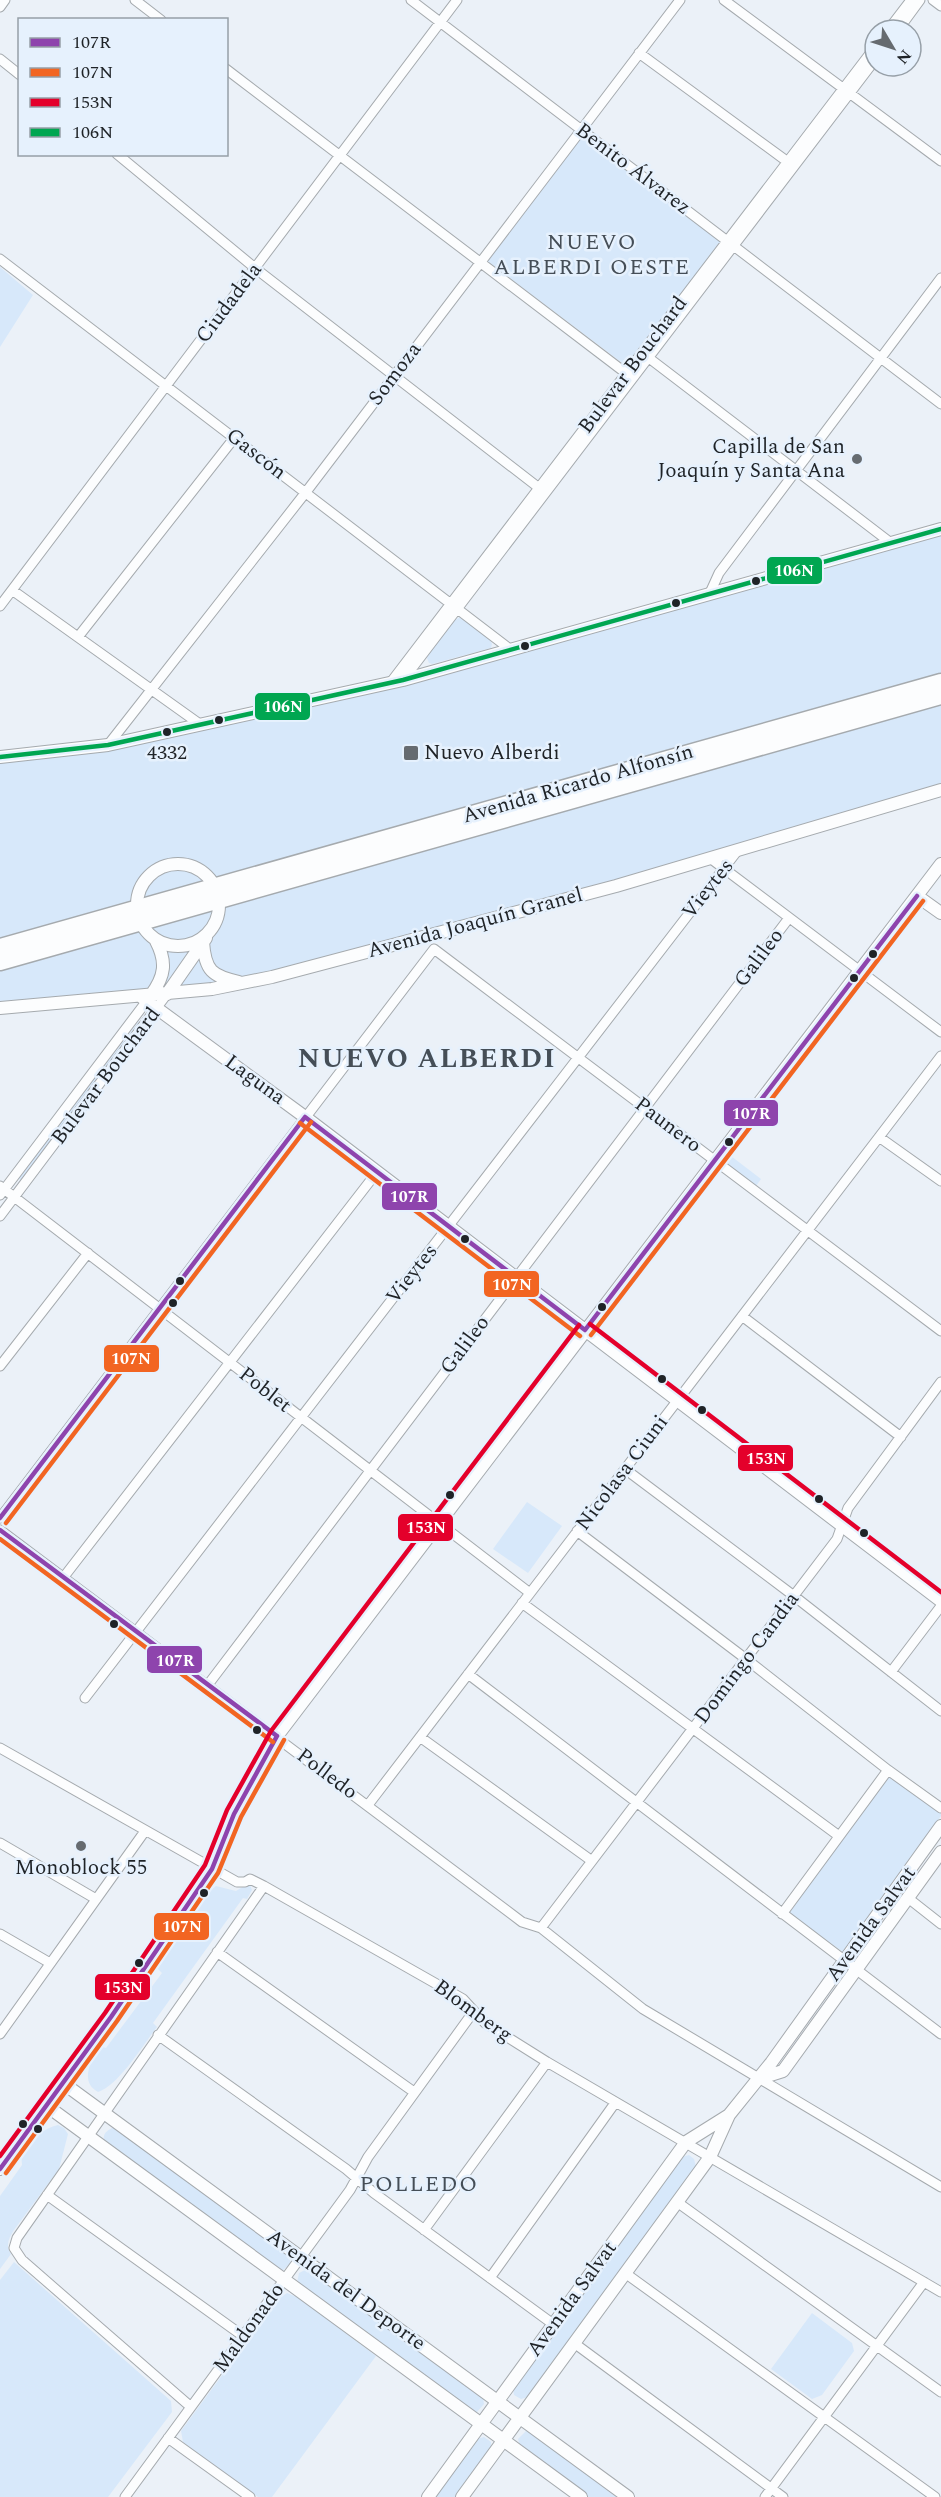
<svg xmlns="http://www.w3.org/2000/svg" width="941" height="2497" font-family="Spectral,serif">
<rect width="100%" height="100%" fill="#ebf1f8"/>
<path fill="#d7e8fa" d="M581,135L585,136L721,241L718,248L629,364L625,365L487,261Z
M0,267L33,295L0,347Z
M941,529V790L272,977L0,1008V757L108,745L403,680Z
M460,617L490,639L492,644L491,648L432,664L429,663L427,658L429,653L452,622Z
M139,1021L142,1023L22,1181L18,1178Z
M727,1153L761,1179L756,1186L722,1160Z
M527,1502L562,1526L528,1573L493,1549Z
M888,1776L941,1814V1816L843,1952L789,1913Z
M249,1883L252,1890L247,1899L243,1898L153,2023L157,2027C143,2045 119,2085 98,2092C79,2081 92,2063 96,2045L106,2048L162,1973L156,1967L210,1891L216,1886L236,1891Z
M58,2125L64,2128L68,2134L59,2169L14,2230C9,2238 5,2245 11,2254L0,2269V2196L22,2165L21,2152C30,2140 44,2128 58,2125Z
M112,2128H117L286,2251L291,2263L283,2270L278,2271L104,2142C103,2134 105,2132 112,2128Z
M689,2155L694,2159L696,2167L528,2397L521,2399L514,2395L513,2389L681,2157Z
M14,2262L171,2401L172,2412L108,2497H0V2280Z
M305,2270H310L483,2398L484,2404L477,2412H471L297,2283L299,2273Z
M287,2293L299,2298L376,2356L272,2497H258L190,2448L183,2442L181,2431L278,2299Z
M812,2313L852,2343L854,2351L822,2395L812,2399L771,2369Z
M526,2431H532L622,2497H587L521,2449L518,2439Z
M484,2437L491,2442V2449L456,2497H434L477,2439Z"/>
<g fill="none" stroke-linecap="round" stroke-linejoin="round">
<defs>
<path id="minor" d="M135,0L161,20
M411,0L941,404
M724,0L941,161
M933,0L941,6
M0,7L5,0
M888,30L911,0
M898,30L920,0
M639,53L792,165
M0,59L20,75
M226,69L631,377
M117,154L255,268L543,491
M0,259L511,650
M645,355L891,543
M12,590L201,725
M709,595L719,573L941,278
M0,606L457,0
M78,637L235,437
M403,680L875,60
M391,682L875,47
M108,745L306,492L680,0
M710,858L941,1032
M434,949L941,1331
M879,1137L941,1181
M0,1186L530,1593
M0,1195L149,998
M0,1216L167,994
M742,1316L901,1437
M0,1366L88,1253
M625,1469L794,1596L941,1711
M0,1518L434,949
M0,1530L522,1922L541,1928L643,2009L941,2187
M577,1531L746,1659L888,1770L941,1808
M63,1578L377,1172
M522,1603L839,1836
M891,1672L941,1606
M468,1674L941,2034
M207,1686L789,918
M85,1698L738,850
M420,1737L592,1861
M0,1748L237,1882H245L250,1879L264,1886L463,1999L485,2023L547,2062L941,2292
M368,1805L941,1056
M0,1843L96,1899
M908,1898L941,1924
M782,1914L888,1770
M541,1928L837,1539L848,1508L941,1382
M0,1934L50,1963
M217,1952L414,2092
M0,2034L145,1831
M158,2035L346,2169L374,2193L553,2324
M47,2195L243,2336
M677,2202L941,2392
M424,2230L547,2062
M625,2273L935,2497
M490,2278L615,2103
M574,2343L783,2497
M191,2407L22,2260L14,2248L17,2238L264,1886
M168,2438L250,2497
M125,2497L350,2190L368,2157L474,2011
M765,2497L924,2282"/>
<path id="tertiary" d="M0,757L108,745L403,680L941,529
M137 905a41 41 0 1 1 82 0a41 41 0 1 1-82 0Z
M917,896L941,913
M203,942C205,971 212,976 239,982
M167,994L206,938
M151,995C165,976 167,962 156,941
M140,996L305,1117L941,1601
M0,1008L212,989L272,977L616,886L941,790
M758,2079L783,2071L941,1852
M63,2083L628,2497
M47,2106L581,2497
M0,2169L111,2017L212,1869L234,1814L277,1736L941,864
M428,2497L686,2142L729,2115
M462,2497L710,2157L729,2115L771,2063L941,1826"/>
<path id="trunk" d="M0,947L941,682
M0,962L941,696"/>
</defs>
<use href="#minor" stroke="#a5aaae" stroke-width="11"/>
<use href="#tertiary" stroke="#a5aaae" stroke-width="14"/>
<use href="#trunk" stroke="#a5aaae" stroke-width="19"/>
<use href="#minor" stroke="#fcfdfe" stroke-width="9"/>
<use href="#tertiary" stroke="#fcfdfe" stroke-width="12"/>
<use href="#trunk" stroke="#fcfdfe" stroke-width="16"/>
<defs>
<path id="bus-1" d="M305,1117L585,1330
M585,1330L917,896
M0,1518L305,1117
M0,1530L277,1736
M0,2169L111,2017L212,1869L234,1814L277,1736"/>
<path id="bus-2" d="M300,1123L580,1336
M591,1335L923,901
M6,1523L311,1122
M0,1539L273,1742
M6,2173L117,2021L218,1873L241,1817L284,1740"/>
<path id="bus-3" d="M590,1324L941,1592
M0,2156L105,2013L205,1865L227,1810L271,1731L579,1325"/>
<path id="bus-4" d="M0,757L108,745L403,680L941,529"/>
</defs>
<use href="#bus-1" stroke="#e6f1fd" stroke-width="9"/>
<use href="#bus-2" stroke="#e6f1fd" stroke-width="9"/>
<use href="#bus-3" stroke="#e6f1fd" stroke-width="9"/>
<use href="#bus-4" stroke="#e6f1fd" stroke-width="9"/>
<use href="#bus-1" stroke="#8e44ad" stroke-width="4.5"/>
<use href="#bus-2" stroke="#f26522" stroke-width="4.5"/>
<use href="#bus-3" stroke="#e4002b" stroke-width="4.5"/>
<use href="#bus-4" stroke="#00a651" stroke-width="4.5"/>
</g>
<g fill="#666b70" stroke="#e6f1fd" stroke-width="2">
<circle cx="857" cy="459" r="6"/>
<rect x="403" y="745" width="16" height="16" rx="3"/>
<circle cx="81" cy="1846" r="6"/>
</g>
<g fill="#1f2327" stroke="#e6f1fd" stroke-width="2">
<circle cx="756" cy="581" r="5"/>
<circle cx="676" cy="603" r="5"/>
<circle cx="525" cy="646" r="5"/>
<circle cx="219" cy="720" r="5"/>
<circle cx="167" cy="732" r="5"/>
<circle cx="873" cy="954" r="5"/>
<circle cx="854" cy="978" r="5"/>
<circle cx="729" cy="1142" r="5"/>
<circle cx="465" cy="1239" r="5"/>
<circle cx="180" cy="1281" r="5"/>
<circle cx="173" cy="1303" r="5"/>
<circle cx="602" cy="1307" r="5"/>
<circle cx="662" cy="1379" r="5"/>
<circle cx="702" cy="1410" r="5"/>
<circle cx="450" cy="1495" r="5"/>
<circle cx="819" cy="1499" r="5"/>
<circle cx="864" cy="1533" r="5"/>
<circle cx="114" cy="1624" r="5"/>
<circle cx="257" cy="1730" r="5"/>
<circle cx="204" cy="1893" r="5"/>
<circle cx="139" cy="1963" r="5"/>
<circle cx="23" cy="2124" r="5"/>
<circle cx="38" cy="2129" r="5"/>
</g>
<g text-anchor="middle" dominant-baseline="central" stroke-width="5" stroke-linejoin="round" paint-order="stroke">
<g font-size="20" fill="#1f2327" stroke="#e6f1fd">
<text x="167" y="753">4332</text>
</g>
<g font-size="21" fill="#1f2327" stroke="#e6f1fd">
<text transform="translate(633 169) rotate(37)">Benito Álvarez</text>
<text transform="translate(229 303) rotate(-53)">Ciudadela</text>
<text transform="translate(633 365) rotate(-53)">Bulevar Bouchard</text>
<text transform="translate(395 374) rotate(-53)">Somoza</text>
<text transform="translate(256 454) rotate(38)">Gascón</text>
<text transform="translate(578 784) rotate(-16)">Avenida Ricardo Alfonsín</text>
<text transform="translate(708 889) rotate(-52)">Vieytes</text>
<text transform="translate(475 923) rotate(-15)">Avenida Joaquín Granel</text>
<text transform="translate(759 958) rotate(-53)">Galileo</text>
<text transform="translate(106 1076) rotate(-53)">Bulevar Bouchard</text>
<text transform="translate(255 1080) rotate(36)">Laguna</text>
<text transform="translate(668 1125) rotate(37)">Paunero</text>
<text transform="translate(412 1274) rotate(-52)">Vieytes</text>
<text transform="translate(465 1345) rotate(-53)">Galileo</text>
<text transform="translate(265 1390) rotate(38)">Poblet</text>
<text transform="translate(622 1473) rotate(-53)">Nicolasa Ciuni</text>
<text transform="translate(747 1658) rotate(-53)">Domingo Candia</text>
<text transform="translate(327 1774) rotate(37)">Polledo</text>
<text transform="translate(871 1924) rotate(-54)">Avenida Salvat</text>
<text transform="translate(473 2011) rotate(36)">Blomberg</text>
<text transform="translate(346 2290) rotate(36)">Avenida del Deporte</text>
<text transform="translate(572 2299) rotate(-54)">Avenida Salvat</text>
<text transform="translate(249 2328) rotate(-54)">Maldonado</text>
</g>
<g font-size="21" fill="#1f2327" stroke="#e6f1fd" text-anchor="end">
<text x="845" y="447">Capilla de San<tspan x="845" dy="24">Joaquín y Santa Ana</tspan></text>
<text x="424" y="753" text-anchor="start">Nuevo Alberdi</text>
<text x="81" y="1868" text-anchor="middle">Monoblock 55</text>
</g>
<g font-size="22" letter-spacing="1.5" fill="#454e57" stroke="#e6f1fd">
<text x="592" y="242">NUEVO<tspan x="592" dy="25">ALBERDI OESTE</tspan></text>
<text x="419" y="2184">POLLEDO</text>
</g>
<g font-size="27" font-weight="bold" letter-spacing="1.5" fill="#454e57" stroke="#e6f1fd">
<text x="427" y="1059">NUEVO ALBERDI</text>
</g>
</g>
<g stroke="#e6f1fd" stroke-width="2">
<rect x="766" y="556" width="57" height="29" rx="6" fill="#00a651"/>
<rect x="254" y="692" width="57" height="29" rx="6" fill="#00a651"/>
<rect x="723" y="1099" width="56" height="28" rx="6" fill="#8e44ad"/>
<rect x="381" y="1182" width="57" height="29" rx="6" fill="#8e44ad"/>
<rect x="483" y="1270" width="57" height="28" rx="6" fill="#f26522"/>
<rect x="103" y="1344" width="57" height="29" rx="6" fill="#f26522"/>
<rect x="737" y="1444" width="57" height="28" rx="6" fill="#e4002b"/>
<rect x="397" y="1513" width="57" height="29" rx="6" fill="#e4002b"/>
<rect x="146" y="1645" width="57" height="29" rx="6" fill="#8e44ad"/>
<rect x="153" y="1912" width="57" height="29" rx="6" fill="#f26522"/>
<rect x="94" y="1973" width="57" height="28" rx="6" fill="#e4002b"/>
</g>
<g font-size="16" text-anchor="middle" font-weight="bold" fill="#fff">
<text x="794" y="576">106N</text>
<text x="283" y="712">106N</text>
<text x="751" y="1119">107R</text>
<text x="409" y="1202">107R</text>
<text x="512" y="1290">107N</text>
<text x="131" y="1364">107N</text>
<text x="766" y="1464">153N</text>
<text x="426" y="1533">153N</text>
<text x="175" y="1666">107R</text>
<text x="182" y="1932">107N</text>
<text x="123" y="1993">153N</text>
</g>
<rect x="18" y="18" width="210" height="138" fill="#e6f1fd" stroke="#969fa7" stroke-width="1.5"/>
<rect x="30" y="38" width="30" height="9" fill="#8e44ad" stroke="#969fa7" stroke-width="1.5"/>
<text x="72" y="48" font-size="18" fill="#1f2327">107R</text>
<rect x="30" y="68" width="30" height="9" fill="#f26522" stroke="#969fa7" stroke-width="1.5"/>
<text x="72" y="78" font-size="18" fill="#1f2327">107N</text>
<rect x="30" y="98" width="30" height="9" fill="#e4002b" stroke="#969fa7" stroke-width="1.5"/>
<text x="72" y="108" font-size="18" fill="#1f2327">153N</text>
<rect x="30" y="128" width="30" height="9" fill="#00a651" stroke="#969fa7" stroke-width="1.5"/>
<text x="72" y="138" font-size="18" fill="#1f2327">106N</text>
<g transform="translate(893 48) rotate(129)"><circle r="28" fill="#e6f1fd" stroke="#969fa7" stroke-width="1.5"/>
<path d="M0-4.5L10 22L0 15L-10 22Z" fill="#666b70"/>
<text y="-9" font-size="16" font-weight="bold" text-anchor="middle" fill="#1f2327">N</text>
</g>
</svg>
